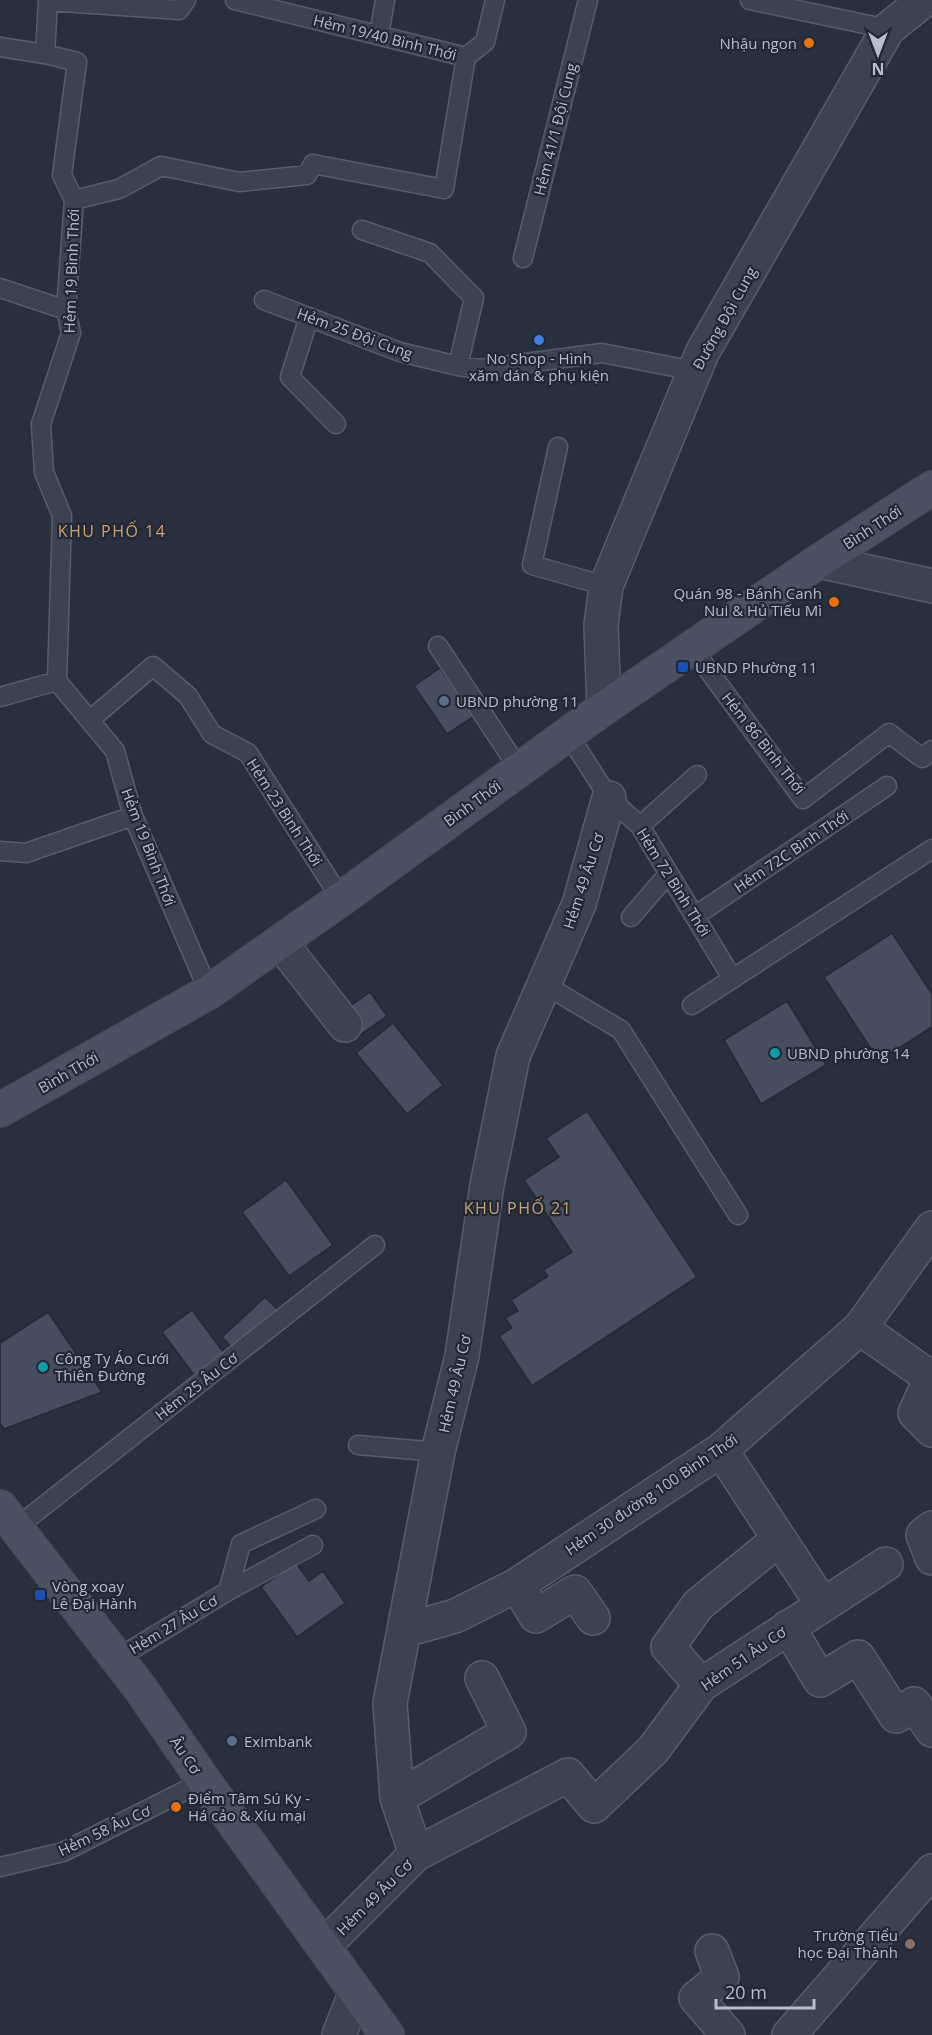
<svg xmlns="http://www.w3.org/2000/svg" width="932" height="2035" font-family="'Open Sans',sans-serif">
<rect width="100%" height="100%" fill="#282f3f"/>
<path fill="#454d5e" stroke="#232937" stroke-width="1.5" d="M440,668L474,716L447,734L414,686Z
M892,933L932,994V1027L879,1061L824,977Z
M370,992L387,1016L346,1045L329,1021Z
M787,1001L826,1065L761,1104L724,1040Z
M393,1023L443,1085L407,1114L356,1053Z
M587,1111L697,1277L532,1386L499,1336L512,1328L505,1318L518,1311L511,1300L548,1276L543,1270L572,1252L524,1180L559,1157L546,1138Z
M286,1180L333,1245L289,1276L242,1212Z
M265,1297L284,1316L240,1356L222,1337Z
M192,1310L224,1353L194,1375L162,1332Z
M48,1312L102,1392L4,1429L0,1423V1343Z
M296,1563L309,1581L323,1571L345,1603L297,1637L261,1587Z"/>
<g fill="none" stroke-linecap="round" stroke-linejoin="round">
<defs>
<path id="service" d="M48,0L45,54L77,62L62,175L74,200L66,310L71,333L41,424L44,472L62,516L57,681L115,751L133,816L209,992
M235,0L466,57
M750,0L888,29
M48,1L179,10L186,0
M379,35L385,0
M0,47L45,54
M74,200L119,189L161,166L239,182L307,175L313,164L444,189L466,57L485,42L495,0
M362,230L430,253L474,298L458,366
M523,258L588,0
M0,288L66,310
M264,300L400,352L458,366L480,369L602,353L695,371
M309,317L290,377L336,424
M558,447L532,565L606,586
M438,646L519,769
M692,648L803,799L889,733L922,758L932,750
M0,697L57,681
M90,720L153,666L188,696L212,734L248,753L341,899
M568,734L609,798L640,826L732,978
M640,826L697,775
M0,851L26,853L133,816
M695,916L887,786
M631,917L668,874
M545,985L621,1030L738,1215
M692,1005L932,849
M358,1445L438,1452
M17,1527L375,1245
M228,1591L241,1544L316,1509
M118,1658L228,1591L313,1545
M0,1867L63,1852L204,1781"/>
<path id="minor" d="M819,561L932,586
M604,708L601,625L606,586L702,353L888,29L924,0
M280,942L345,1025
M860,1328L931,1378L915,1413L932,1430
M721,1450L822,1604
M932,1528L923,1535L932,1558
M517,1585L536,1616L575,1592L593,1618
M788,1627L820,1680L858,1657L896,1716L914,1704L932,1730
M406,1630L455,1616L517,1585L721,1450L860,1328L932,1228
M701,1685L668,1647L698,1605L779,1539
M397,1798L509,1732L482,1678
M416,1854L397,1798L390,1703L438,1452L462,1356L487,1185L513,1056L579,904L609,798
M324,1946L416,1854L568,1775L594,1806L653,1750L701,1685L886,1564
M712,1951L722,1977L696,1998L728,2035
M339,2035L355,1994
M789,2035L932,1871"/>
<path id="secondary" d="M0,1110L209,992L341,899L604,708L819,561L932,488
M0,1507L140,1688L204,1781L387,2035"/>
</defs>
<use href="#service" stroke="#575d6a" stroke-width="21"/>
<use href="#minor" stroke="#575d6a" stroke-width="36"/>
<use href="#secondary" stroke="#464b58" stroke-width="36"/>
<use href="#service" stroke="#3c424f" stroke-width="18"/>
<use href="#minor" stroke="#3c424f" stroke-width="33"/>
<use href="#secondary" stroke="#4b5162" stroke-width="33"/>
</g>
<g fill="#e8710a" stroke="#212735" stroke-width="2">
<circle cx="809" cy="43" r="6"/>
<circle cx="834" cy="602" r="6"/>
<circle cx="176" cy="1807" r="6"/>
</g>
<circle fill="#3f7fe0" stroke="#212735" stroke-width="2" cx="539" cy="340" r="6"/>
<g fill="#1a4fb4" stroke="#212735" stroke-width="2">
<rect x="677" y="661" width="12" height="12" rx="3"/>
<rect x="34" y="1589" width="12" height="12" rx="3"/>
</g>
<g fill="#5c6f8a" stroke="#212735" stroke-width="2">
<circle cx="444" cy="701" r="6"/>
<circle cx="232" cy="1741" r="6"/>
</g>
<g fill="#0f9aa8" stroke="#212735" stroke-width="2">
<circle cx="775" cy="1053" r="6"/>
<circle cx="43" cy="1367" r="6"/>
</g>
<circle fill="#8d6e63" stroke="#212735" stroke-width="2" cx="910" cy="1944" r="6"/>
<g text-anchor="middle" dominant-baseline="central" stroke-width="4.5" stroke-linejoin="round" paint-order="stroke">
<g font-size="15" fill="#b9bdca" stroke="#212735">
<text transform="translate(385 37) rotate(14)">Hẻm 19/40 Bình Thới</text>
<text transform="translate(555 129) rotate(-76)">Hẻm 41/1 Đội Cung</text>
<text transform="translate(71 271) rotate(-88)">Hẻm 19 Bình Thới</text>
<text transform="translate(724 318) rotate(-61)">Đường Đội Cung</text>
<text transform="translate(355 333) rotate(20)">Hẻm 25 Đội Cung</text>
<text transform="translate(872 527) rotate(-33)">Bình Thới</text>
<text transform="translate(764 743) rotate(52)">Hẻm 86 Bình Thới</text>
<text transform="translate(472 803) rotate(-36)">Bình Thới</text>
<text transform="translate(285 812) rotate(57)">Hẻm 23 Bình Thới</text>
<text transform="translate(149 847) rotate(69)">Hẻm 19 Bình Thới</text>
<text transform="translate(791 851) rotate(-34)">Hẻm 72C Bình Thới</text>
<text transform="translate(583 881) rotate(-72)">Hẻm 49 Âu Cơ</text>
<text transform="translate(674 882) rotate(58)">Hẻm 72 Bình Thới</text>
<text transform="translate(68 1072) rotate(-30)">Bình Thới</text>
<text transform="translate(454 1384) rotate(-77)">Hẻm 49 Âu Cơ</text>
<text transform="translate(196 1386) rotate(-38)">Hẻm 25 Âu Cơ</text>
<text transform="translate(651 1494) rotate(-34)">Hẻm 30 đường 100 Bình Thới</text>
<text transform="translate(173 1624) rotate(-31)">Hẻm 27 Âu Cơ</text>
<text transform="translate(743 1658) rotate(-35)">Hẻm 51 Âu Cơ</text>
<text transform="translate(186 1755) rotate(56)">Âu Cơ</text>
<text transform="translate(104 1830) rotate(-25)">Hẻm 58 Âu Cơ</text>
<text transform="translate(374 1897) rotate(-45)">Hẻm 49 Âu Cơ</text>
</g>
<g font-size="15" fill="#b9bdca" stroke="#212735" text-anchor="start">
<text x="797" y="43" text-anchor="end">Nhậu ngon</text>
<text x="539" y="358" text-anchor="middle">No Shop - Hình<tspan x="539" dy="17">xăm dán &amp; phụ kiện</tspan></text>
<text x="822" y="593" text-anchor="end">Quán 98 - Bánh Canh<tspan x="822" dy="17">Nui &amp; Hủ Tiếu Mì</tspan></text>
<text x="695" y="667">UBND Phường 11</text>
<text x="456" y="701">UBND phường 11</text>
<text x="787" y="1053">UBND phường 14</text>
<text x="55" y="1358">Công Ty Áo Cưới<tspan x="55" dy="17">Thiên Đường</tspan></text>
<text x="52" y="1586">Vòng xoay<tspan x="52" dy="17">Lê Đại Hành</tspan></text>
<text x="244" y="1741">Eximbank</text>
<text x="188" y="1798">Điểm Tâm Sú Ky -<tspan x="188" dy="17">Há cảo &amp; Xíu mại</tspan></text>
<text x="898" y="1935" text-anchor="end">Trường Tiểu<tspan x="898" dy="17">học Đại Thành</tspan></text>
</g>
<g font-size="16" letter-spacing="1.5" fill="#cda471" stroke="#212735">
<text x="112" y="531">KHU PHỐ 14</text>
<text x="518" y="1208">KHU PHỐ 21</text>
</g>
</g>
<g transform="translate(878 54) rotate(180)" stroke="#212735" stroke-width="4.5" paint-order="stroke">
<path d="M0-4.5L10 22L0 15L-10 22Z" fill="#b9bdca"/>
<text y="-9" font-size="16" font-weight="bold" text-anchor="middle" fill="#b9bdca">N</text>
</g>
<path d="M716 1999v9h98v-9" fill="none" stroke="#b9bdca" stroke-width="3"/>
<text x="725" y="1999" font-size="18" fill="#b9bdca" stroke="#212735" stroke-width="4.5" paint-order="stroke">20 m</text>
</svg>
